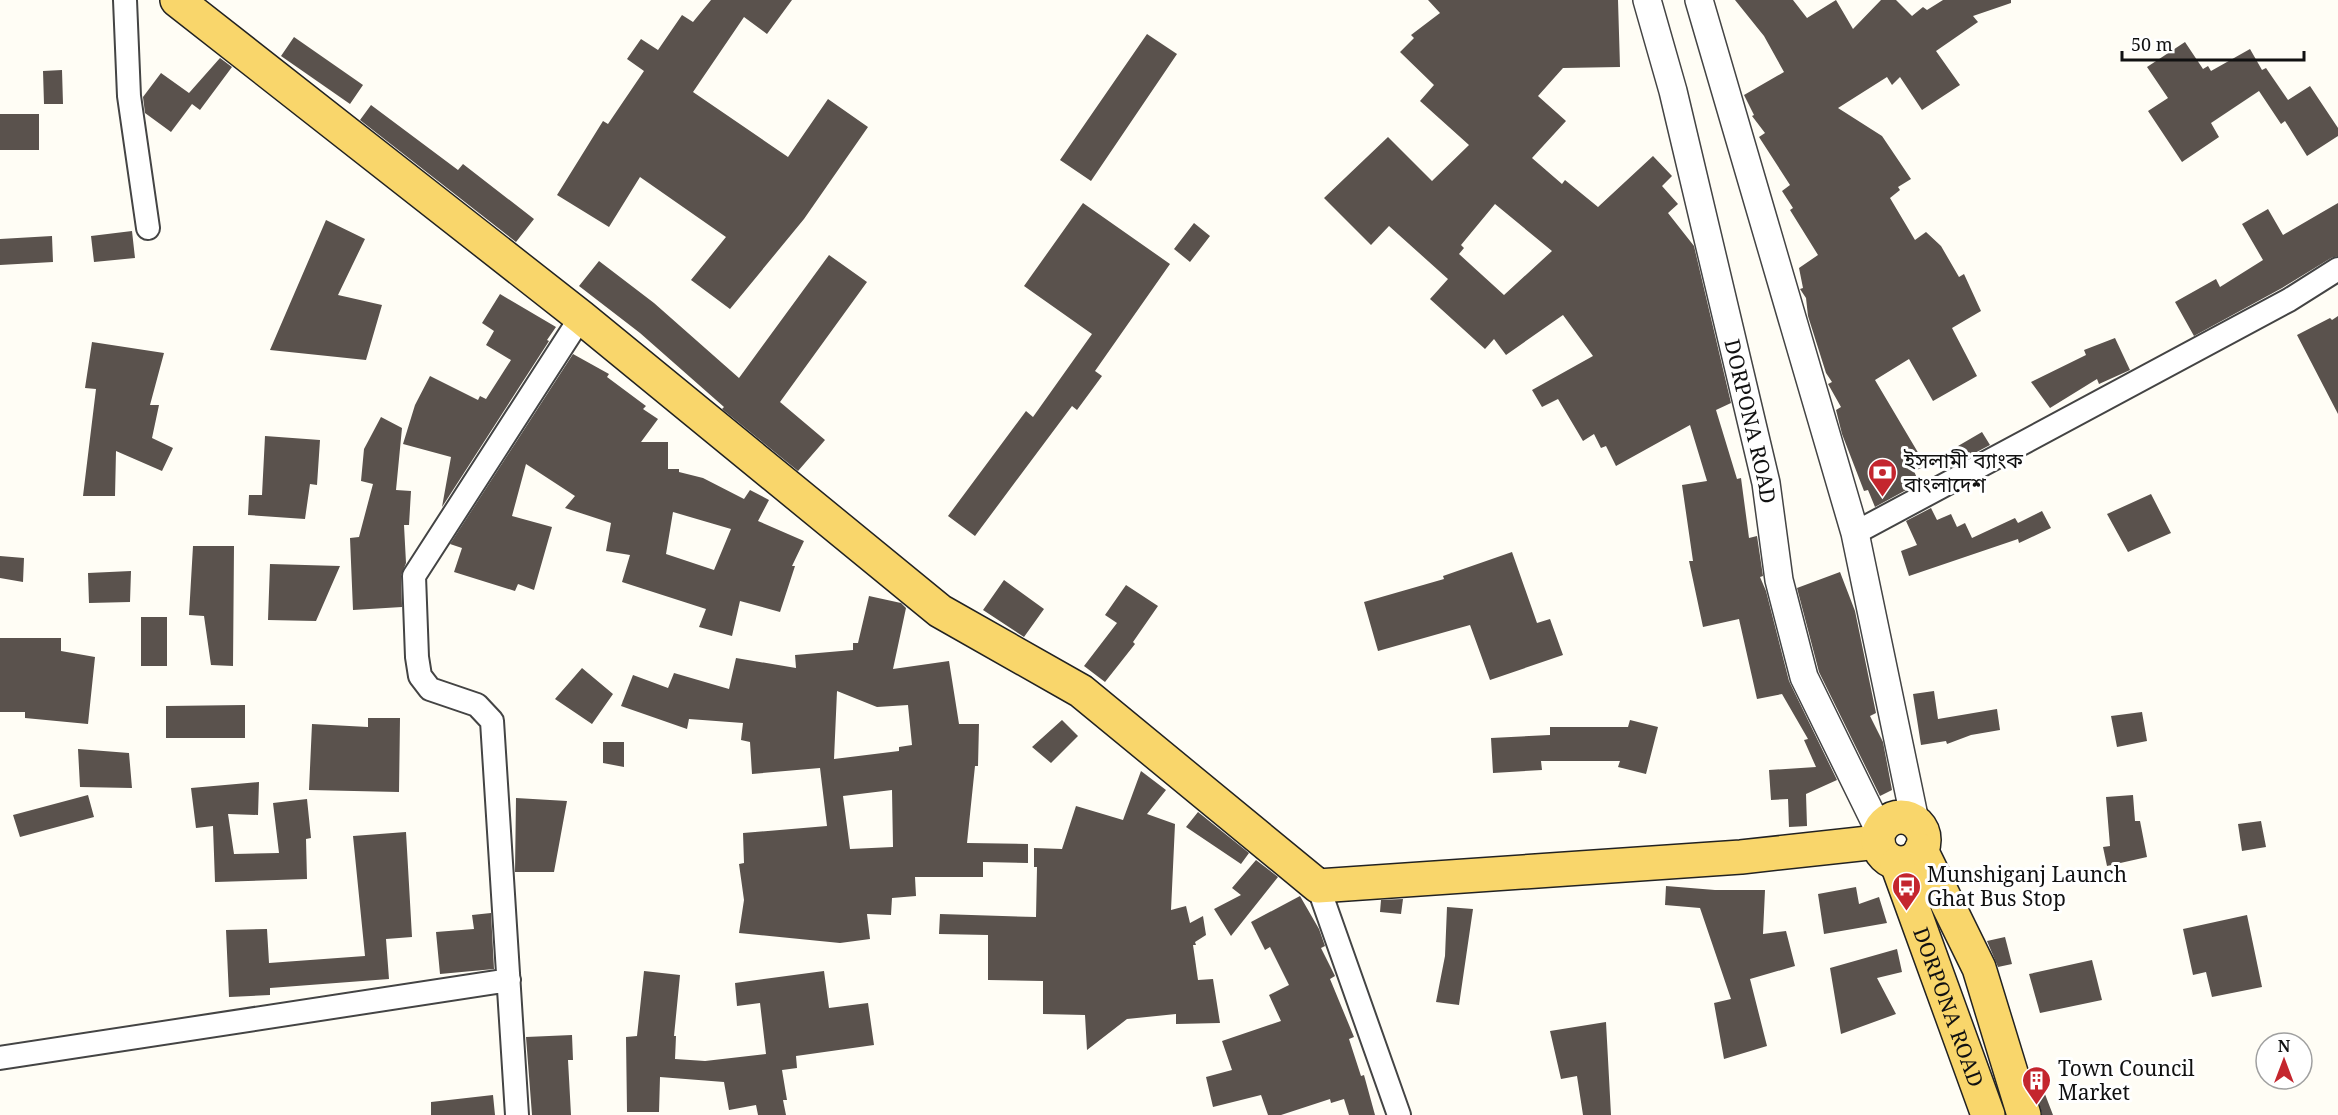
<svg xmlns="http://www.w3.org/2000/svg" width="2338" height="1115" font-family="'Noto Serif','Noto Sans Bengali',serif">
<rect width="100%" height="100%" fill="#fffdf5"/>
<path fill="#5a524d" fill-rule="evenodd" d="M711,0H792L767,34L744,17L693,92L788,157L828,99L868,127L804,219L730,309L691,280L726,237L640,177L609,227L557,195L603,121L608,124L644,71L627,59L641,39L658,50L682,15L693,22Z
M1428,0H1618L1620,67L1563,68L1538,96L1566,121L1532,158L1562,184L1565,180L1598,207L1653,156L1672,176L1662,186L1678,204L1668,213L1694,246L1731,403L1716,410L1737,479L1741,478L1749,538L1757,536L1763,576L1760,577L1766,591L1789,681L1837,780L1806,794L1807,826L1789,827L1788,799L1771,800L1769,770L1816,767L1804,740L1808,739L1782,694L1757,699L1739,619L1703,627L1689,561H1693L1682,485L1707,481L1690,425L1616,466L1606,446L1601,448L1594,434L1583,441L1558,399L1542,407L1532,390L1593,356L1563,315L1506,355L1494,339L1485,349L1430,299L1448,279L1389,226L1371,245L1324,198L1388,137L1432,181L1469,145L1420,101L1434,85L1400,52L1414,38L1411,35L1440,13ZM1495,204L1552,251L1504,295L1459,254L1464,248L1461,245Z
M1735,0H1793L1807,18L1836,0L1853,29L1881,0H1896L1912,16L1923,7L1927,10L1943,0H2011V3L1973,16L1978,22L1936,51L1960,85L1922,110L1900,77L1892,85L1887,77L1838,108L1882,136L1911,179L1898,187L1900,190L1890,198L1915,240L1926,232L1941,246L1959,277L1964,274L1981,311L1952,328L1977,376L1933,401L1909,359L1875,380L1926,466L1914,471L1919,483L1875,507L1868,490L1864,491L1842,434L1836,410L1841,407L1828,384L1832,382L1826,373L1808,316L1806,298L1800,289L1803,288L1799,268L1818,255L1790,210L1793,208L1782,191L1790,185L1759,137L1765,133L1752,116L1754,115L1744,95L1784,72L1764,36Z
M1147,34L1177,54L1091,181L1060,160Z
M294,37L363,85L350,104L281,56Z
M2185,42L2203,69L2208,66L2211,71L2250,49L2262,70L2266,68L2288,100L2310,86L2338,128V136L2307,156L2285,121L2281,124L2259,91L2211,123L2219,137L2182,162L2148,111L2168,98L2147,67Z
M220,58L232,67L200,110L192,104L171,132L145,113L143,97L161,73L189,93Z
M62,70L63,104H44L43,71Z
M371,105L458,170L463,164L534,219L516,242L360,120Z
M0,114H39V150H0Z
M1083,203L1170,264L1095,371L1102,376L1077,410L1072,406L975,536L948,516L1026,411L1033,417L1092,334L1024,286Z
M2338,203V256L2331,258L2282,288L2194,336L2175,302L2216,279L2220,287L2263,260L2242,224L2268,209L2283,235Z
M326,220L365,239L338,295L382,305L366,360L270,350Z
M1194,223L1210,236L1190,262L1174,249Z
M132,231L135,258L94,262L91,236Z
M52,236L53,262L0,265V239Z
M829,255L867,282L780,402L825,440L798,471L722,409L724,407L640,333L579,286L599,261L654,303L739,378Z
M500,294L556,327L547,340L549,341L442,507L451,457L403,444L415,405L430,376L478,400L480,396L486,399L511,360L486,345L494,331L482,323Z
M2338,316V414L2297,335L2330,318L2332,320Z
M2115,338L2130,370L2099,384L2097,379L2050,408L2031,382L2086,355L2084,350Z
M92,342L164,353L150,405H159L152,438L173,448L162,471L116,451L115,496H83L96,389L85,388Z
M573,354L609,374L607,377L646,406L643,409L658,419L641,442H668V469H679V472L703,478L744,499L750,490L769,500L758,521L804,541L792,566H795L780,612L740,601L732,636L699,627L706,609L622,582L630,555L606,551L611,523L565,508L575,496L526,464L512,516L552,527L534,590L518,584L515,591L454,572L462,548L450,544ZM673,512L731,529L714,570L666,554Z
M381,417L402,428L396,490L411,491L409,525H404L406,563L401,576L402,607L353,610L350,538L359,537L373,484L361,481L364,449Z
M1982,432L1990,445L1952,465L1946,453Z
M265,436L320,440L317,485L310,484L305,519L248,515L249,495H262Z
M2151,494L2171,533L2128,552L2107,514Z
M1931,508L1937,520L1951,514L1957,527L1965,523L1972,538L2015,518L2018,523L2042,511L2051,528L2019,543L2018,539L1909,576L1901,551L1917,545L1906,521Z
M193,546H234L233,666L211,665L204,616L189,615Z
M1512,552L1537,623L1550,619L1563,655L1490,680L1470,625L1378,651L1364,602L1444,579L1443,576Z
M0,556L24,558L23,582L0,578Z
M270,564L340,566L316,621L268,620Z
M131,571L130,602L89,603L88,573Z
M1840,572L1855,611L1876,713L1870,716L1883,742L1892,790L1880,796L1819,672L1797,588Z
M1004,580L1044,609L1024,637L983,610Z
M1126,585L1158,606L1133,642L1135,644L1105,682L1084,666L1117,623L1105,615Z
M869,596L901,603L906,608L893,669L949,661L959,724H979L978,766H975L967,843L1028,844V863L983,862V877H915L916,896L892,898L891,915L867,914L870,939L840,943L739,933L744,900L739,864L744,863L743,833L827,826L820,768L752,774L750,742L741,740L743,723L689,719L687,729L621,706L633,675L668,688L674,673L729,689L736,658L796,668L795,655L853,650V643H858ZM837,691L877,707L908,705L912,745L899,747V751L834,759ZM892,790L893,847L850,849L843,796Z
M141,617H167V666H141Z
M0,638H61V651L95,657L88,724L25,718V712H0Z
M582,668L613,694L592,724L555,699Z
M1934,691L1938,719L1997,709L2000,730L1971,735L1947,744L1946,741L1921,745L1913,694Z
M245,705V738H166V706Z
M2142,712L2147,741L2117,747L2111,716Z
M368,718H400L399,792L309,790L312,724L368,727Z
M1062,720L1078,736L1051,763L1032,747Z
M1630,720L1658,727L1646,774L1618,767L1620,761H1541L1542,770L1493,773L1491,738L1550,735V727H1628Z
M603,742H624V767L603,763Z
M78,749L129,753L132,788L80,787Z
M1141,771L1166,790L1147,814L1175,824L1171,910L1186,906L1190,923L1203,916L1206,935L1195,942L1196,945H1193L1198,980L1213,979L1220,1023L1176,1024V1014L1127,1019L1087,1050L1085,1015L1043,1014V981L988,980V935L939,934L940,914L1036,917L1037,867H1034V848L1062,849L1076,806L1123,820Z
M259,782L258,815L228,814L234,854L279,853L273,803L307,799L311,838L306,839L307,879L215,882L213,826L196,828L191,788Z
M88,795L94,817L20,837L13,815Z
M2133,795L2135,821H2140L2147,857L2107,866L2103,847L2110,846L2106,797Z
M516,798L567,801L554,872H515Z
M1198,812L1249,853L1241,864L1186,827Z
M2261,821L2266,847L2242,851L2238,824Z
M406,832L412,937L386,939L389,979L270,988V995L229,997L226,930L267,929L269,963L365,956L353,836Z
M1256,860L1278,877L1231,936L1214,909L1241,895L1232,888Z
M1666,886L1715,890H1765L1763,934L1786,931L1795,966L1750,979L1767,1046L1724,1059L1714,1003L1731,999L1700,908L1665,905Z
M1856,887L1859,904L1879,897L1887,923L1824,934L1818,894Z
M1300,896L1319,929L1325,946L1321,948L1335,976L1330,979L1354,1037L1349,1039L1361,1076L1364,1075L1375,1115H1349L1344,1099L1331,1103L1330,1099L1281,1115H1268L1261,1095L1213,1107L1206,1077L1232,1070L1222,1041L1281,1021L1269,995L1289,985L1270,947L1265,950L1251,922Z
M1403,899L1401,914L1380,912L1381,900Z
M1447,907L1473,909L1459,1005L1436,1002L1445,956Z
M491,913L494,969L440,974L436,932L474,929L472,915Z
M2247,915L2262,987L2212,997L2206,972L2193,975L2183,929Z
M2005,937L2012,964L1998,967L1987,941Z
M1897,949L1902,972L1877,978L1896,1014L1841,1034L1830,968Z
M2092,960L2102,1000L2040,1013L2029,974Z
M644,971L680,975L674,1036H676L675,1059L705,1061L766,1054L760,1003L737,1006L735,983L824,971L829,1008L868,1003L874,1045L796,1056L797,1068L782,1070L787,1100H783L786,1115H758L756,1105L729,1110L724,1082L660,1077L659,1112H627L626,1037L637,1036Z
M1606,1022L1611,1115H1583L1577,1076L1561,1079L1550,1031Z
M572,1035L573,1060H568L571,1115H532L526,1037Z
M2043,1089L2053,1115H2042L2036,1091Z
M493,1095L495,1115H431V1102Z"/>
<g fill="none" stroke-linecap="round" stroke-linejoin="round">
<defs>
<path id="minor" d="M125,0L129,96L148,228
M1855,533L2289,300L2338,269
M1318,886L1399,1115
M0,1058L509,980
M517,1115L492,721L477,705L430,689L420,676L417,657L414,576L581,317"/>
<g id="tertiary">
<path id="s1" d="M1647,0L1673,91L1766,483L1779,580L1804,677L1880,832"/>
<path d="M1699,0L1855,533L1915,821"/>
</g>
<g id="primary">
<path d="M177,0L581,317L940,611L1081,691L1318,886L1741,857L1878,842"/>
<circle cx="1901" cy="840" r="23"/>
<path d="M1921,850L1979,968L2024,1115"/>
<path id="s2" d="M1897,864L1988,1115"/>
</g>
</defs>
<use href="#minor" stroke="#444" stroke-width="26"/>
<use href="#tertiary" stroke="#444" stroke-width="30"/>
<use href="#primary" stroke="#222" stroke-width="36"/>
<use href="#minor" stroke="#fff" stroke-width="22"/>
<use href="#tertiary" stroke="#fff" stroke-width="27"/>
<use href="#primary" stroke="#f9d66b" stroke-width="33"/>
</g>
<defs>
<symbol id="bank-pin" viewBox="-11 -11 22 30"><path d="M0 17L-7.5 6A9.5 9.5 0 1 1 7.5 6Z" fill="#c4262e" stroke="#fff"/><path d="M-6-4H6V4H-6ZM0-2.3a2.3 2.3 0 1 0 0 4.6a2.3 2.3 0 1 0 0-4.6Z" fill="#fff"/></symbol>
<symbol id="bus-pin" viewBox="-11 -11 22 30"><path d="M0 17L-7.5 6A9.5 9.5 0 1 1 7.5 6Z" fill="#c4262e" stroke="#fff"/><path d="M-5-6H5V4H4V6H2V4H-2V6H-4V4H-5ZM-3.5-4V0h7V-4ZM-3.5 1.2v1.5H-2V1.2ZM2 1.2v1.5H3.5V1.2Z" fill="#fff"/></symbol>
<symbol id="building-pin" viewBox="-11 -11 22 30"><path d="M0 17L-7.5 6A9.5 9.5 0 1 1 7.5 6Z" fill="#c4262e" stroke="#fff"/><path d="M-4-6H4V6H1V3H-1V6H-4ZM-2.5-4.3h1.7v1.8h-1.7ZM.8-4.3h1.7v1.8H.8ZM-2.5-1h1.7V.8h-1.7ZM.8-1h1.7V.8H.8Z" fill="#fff"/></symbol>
</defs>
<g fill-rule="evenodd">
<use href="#bank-pin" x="1866" y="456" width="33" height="45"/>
<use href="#bus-pin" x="1890" y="870" width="33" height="45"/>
<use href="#building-pin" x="2020" y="1064" width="33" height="45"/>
</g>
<g text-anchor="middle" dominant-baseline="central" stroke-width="6" stroke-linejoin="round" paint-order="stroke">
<g font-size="21" fill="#111" stroke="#fff">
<text stroke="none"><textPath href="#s1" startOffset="434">DORPONA ROAD</textPath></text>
<text stroke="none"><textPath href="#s2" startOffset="152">DORPONA ROAD</textPath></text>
</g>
<g font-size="21" fill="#111" stroke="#fff" text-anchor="start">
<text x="1904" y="460">ইসলামী ব্যাংক<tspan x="1904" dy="24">বাংলাদেশ</tspan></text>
<text x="1927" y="874">Munshiganj Launch<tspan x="1927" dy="24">Ghat Bus Stop</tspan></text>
<text x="2058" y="1068">Town Council<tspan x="2058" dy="24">Market</tspan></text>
</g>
</g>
<g transform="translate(2284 1061)"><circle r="28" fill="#ffffff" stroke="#a0a0a0" stroke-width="1.5"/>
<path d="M0-4.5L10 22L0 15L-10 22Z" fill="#c4262e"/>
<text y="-9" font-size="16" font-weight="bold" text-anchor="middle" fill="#111111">N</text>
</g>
<path d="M2122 51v9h182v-9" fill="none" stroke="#111111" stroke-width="3"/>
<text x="2131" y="51" font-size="18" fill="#111111" stroke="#ffffff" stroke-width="4.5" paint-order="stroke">50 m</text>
</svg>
